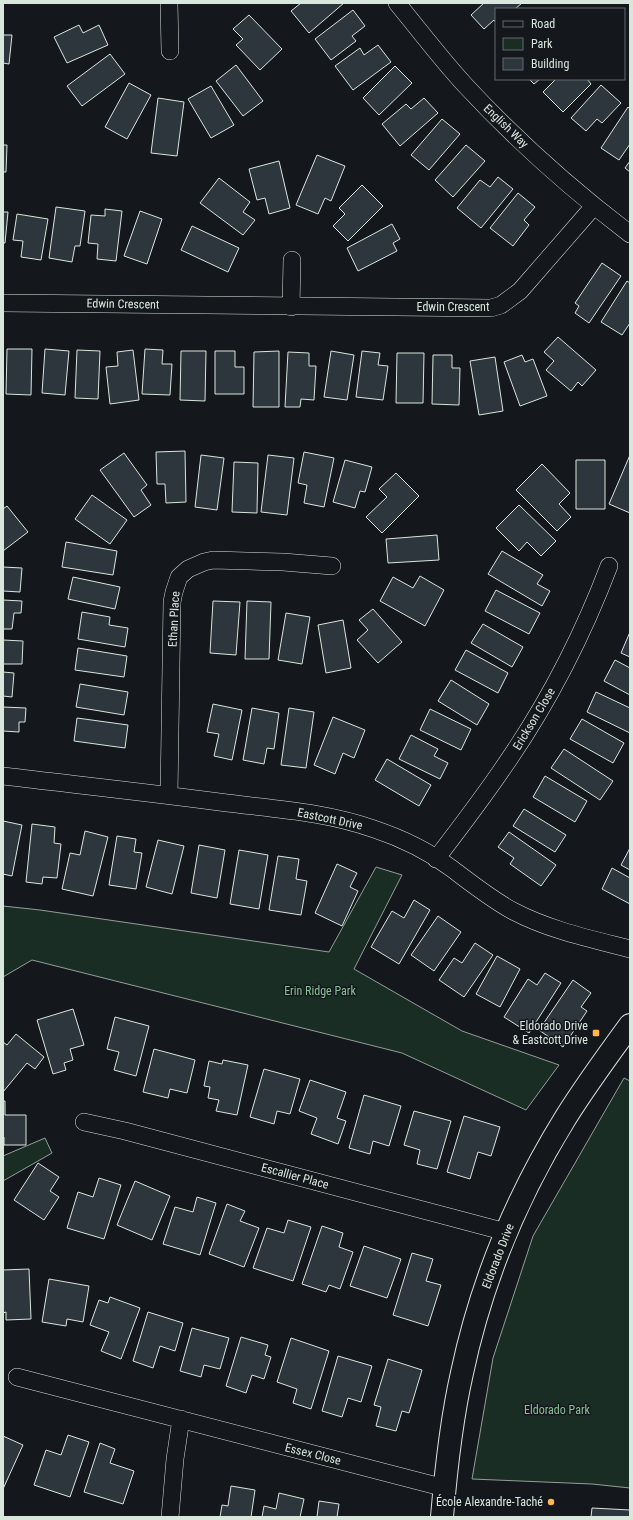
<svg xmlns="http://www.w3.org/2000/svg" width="633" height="1520" font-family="'Roboto Condensed',sans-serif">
<rect width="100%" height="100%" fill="#14181c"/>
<path fill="#1a2d24" stroke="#939e99" d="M376,867L402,875L354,969L462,1031L559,1065L526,1110L402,1053L32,960L3,977V906L40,910L329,952Z
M624,1078L630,1081V1488L592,1484L472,1479L493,1358L533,1236Z
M45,1138L52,1153L3,1181V1156Z"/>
<path fill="#2c363c" stroke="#d8e6dc" d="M301,3H344L309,33L291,11Z
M484,3H522L515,9H496V23L494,20L484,29L471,15Z
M353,10L365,26L352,36L356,41L331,60L315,39Z
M249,15L282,49L260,70L236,45L243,39L233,29Z
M79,25L83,33L99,25L108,45L67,63L54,37Z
M3,35H12L9,64L3,63Z
M378,45L391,62L353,90L335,66L360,48L364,55Z
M110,54L125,74L82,106L67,86Z
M236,65L263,101L243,116L216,81Z
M395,66L412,83L379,115L363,98Z
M529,79H540L534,84Z
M556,79H587L591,84L563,112L543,92Z
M129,83L151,95L127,139L105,127Z
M601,85L621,103L602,123L597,119L586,131L571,118Z
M211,86L234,125L211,138L188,99Z
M158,98L184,102L177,156L151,153Z
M424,98L438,113L400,146L382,124L406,104L411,109Z
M628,107L630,109V144L619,160L601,148Z
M442,119L460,134L429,170L411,155Z
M3,145H7L6,172H3Z
M466,145L485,161L453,197L435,180Z
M317,155L345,166L331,201L325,198L318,214L296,205Z
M279,161L290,208L269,214L265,198L257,200L249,169Z
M630,161V172L625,168Z
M498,177L513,189L481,228L457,208L480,180L490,187Z
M219,178L250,202L243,212L255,220L243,235L200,203Z
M362,185L383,206L348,241L333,226L345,214L339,208Z
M518,193L535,207L524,220L529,225L513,246L490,228Z
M56,207L85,211L80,246H75L72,262L49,258Z
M105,209L122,211L116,261L97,259L98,244L88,243L91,215L105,216Z
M140,211L162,219L147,264L124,256Z
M3,212H8L5,243H3Z
M17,214L48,219L41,260L21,257L23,241L13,240Z
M392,224L400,239L393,243L397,251L358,271L347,248Z
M192,226L239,248L228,272L181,250Z
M602,263L621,276L589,323L575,313L579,306L575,303Z
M627,281L630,283V323L622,335L601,322Z
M558,337L596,370L582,386L578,382L571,391L546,370L554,361L544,352Z
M7,349H32L31,395L6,394Z
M45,349L69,351L65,395L42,393Z
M145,349L163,350L162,364H172L170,395L142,394Z
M77,350L100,351L98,399L75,398Z
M133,350L139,400L110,404L106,367L118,366L117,352Z
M181,351H206L205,401L180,400Z
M215,351H235V367H244V394H215Z
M279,351V407H253L254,352Z
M331,351L354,355L347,400L324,397Z
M362,351L380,353L378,365L388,366L383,400L356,397Z
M288,352L309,353V366H316L314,400L301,399L300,407H285Z
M397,353H424L423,403H396Z
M433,355H452V368H460L459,405L432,404Z
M522,355L525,362L533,359L547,396L520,406L504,362Z
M495,357L503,411L479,415L470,361Z
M185,451L186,502L166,503L165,484H157L156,452Z
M304,452L334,458L324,507L304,503L307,485L298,483Z
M124,453L147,485L141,490L151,505L134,517L100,470Z
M201,455L224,458L217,510L195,507Z
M268,455L294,458L287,515L261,512Z
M630,455V513L609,504Z
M345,460L372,467L365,492L360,491L355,508L333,502Z
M576,460H605V509H576Z
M234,462L258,463L257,513L232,512Z
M542,464L570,493L559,504L571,517L557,531L516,490Z
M396,473L419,496L382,533L366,517L387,497L379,489Z
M92,495L127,520L110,544L75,519Z
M519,505L556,541L541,556L527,542L519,551L496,528Z
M7,506L28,532L3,551V509Z
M437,535L439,560L388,563L386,539Z
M66,542L117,551L113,575L62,567Z
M502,551L543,575L537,584L550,591L542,606L488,574Z
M3,567L22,568L20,592L3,591Z
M420,576L444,590L425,626L380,601L393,577L413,588Z
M73,577L120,587L115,609L68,599Z
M496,590L540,613L529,634L485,611Z
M3,600L22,601L21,613H14L12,629H3Z
M213,601L240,602L236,655L210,653Z
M247,601L271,602L269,659H245Z
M373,609L402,642L378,663L357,640L368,630L359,620Z
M82,612L110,617L109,625L128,628L125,647L78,639Z
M286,613L310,617L302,664L278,660Z
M343,620L351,668L326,673L318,625Z
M483,624L523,647L512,667L471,643Z
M630,632V657L621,653Z
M3,640L23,641L22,664H3Z
M78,648L127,656L124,677L75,670Z
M466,650L508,673L498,693L455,670Z
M615,660L630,668V695L604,681Z
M3,672L14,673L12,697L3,696Z
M451,680L489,704L477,725L438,701Z
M80,684L128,692L124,715L76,707Z
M596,692L630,708V733L587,712Z
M213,704L242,710L232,760L214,756L219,734L207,732Z
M3,707L26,708L25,722H19V732L3,731Z
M252,708L279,713L274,749L267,748L264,764L243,760Z
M289,708L314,712L306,768L281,765Z
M430,709L471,729L461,750L420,730Z
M333,717L365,730L354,758L343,753L335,774L314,765Z
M77,718L128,725L125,748L74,741Z
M582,719L624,743L613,763L570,739Z
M411,735L438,749L434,756L448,763L440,779L399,759Z
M564,749L613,781L600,800L551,768Z
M387,759L431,785L419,806L375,780Z
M545,776L587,801L575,822L533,797Z
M524,809L566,835L555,852L513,826Z
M3,821L22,825L12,876L3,874Z
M32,824L55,827L54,843L61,844L57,878L43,877L42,884L26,882Z
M85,831L108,837L93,896L62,889L70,853L80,855Z
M509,832L556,865L541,886L510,864L514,858L498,847Z
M117,836L136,839L134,852L142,853L136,889L109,885Z
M158,840L184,846L172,894L146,887Z
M199,845L225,850L217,898L191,893Z
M630,848V870L621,865Z
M239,850L268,855L259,909L230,904Z
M278,856L299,859L296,879L307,881L301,915L269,910Z
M337,864L357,873L350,887L358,891L342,926L315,913Z
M612,868L630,878V904L602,889Z
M414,900L430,910L399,964L371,947L392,911L404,918Z
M438,916L461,932L434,971L411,955Z
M475,943L493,955L464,997L439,980L454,958L462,963Z
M497,956L520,969L500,1007L476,994Z
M545,973L561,983L529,1033L504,1017L528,979L537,985Z
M573,980L591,993L581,1007L587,1011L563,1047L539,1030Z
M73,1009L84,1045L70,1049L73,1060L64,1063L66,1070L53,1074L37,1020Z
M115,1017L149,1026L136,1076L114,1070L119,1052L107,1049Z
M16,1034L44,1057L35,1069L27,1063L3,1092V1042L7,1045Z
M154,1049L195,1060L187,1093L170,1089L168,1098L143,1092Z
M223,1060L248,1065L237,1115L216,1111L219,1100L208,1098L210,1087L204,1086L209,1061L222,1064Z
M264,1069L300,1079L290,1114L277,1111L274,1124L250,1117Z
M310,1080L346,1092L337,1118L346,1121L338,1144L311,1134L317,1118L299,1111Z
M364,1095L401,1106L389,1146L373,1141L370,1154L349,1148Z
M3,1101H5V1115H26V1145H4V1137H3Z
M414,1111L451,1121L437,1169L417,1164L420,1150L404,1145Z
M464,1116L500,1127L491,1156L478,1152L470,1179L447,1172Z
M38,1163L59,1177L50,1191L59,1197L44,1220L14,1200Z
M99,1178L121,1185L104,1239L67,1228L78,1192L93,1197Z
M135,1181L170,1196L152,1240L117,1225Z
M197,1197L216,1203L200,1255L163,1244L175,1207L193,1212Z
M227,1204L245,1211L240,1221L259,1228L244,1267L209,1254Z
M288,1220L311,1227L293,1281L253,1268L267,1228L284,1233Z
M322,1226L343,1233L339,1247L353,1252L340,1289L329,1285L326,1292L302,1284Z
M364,1246L401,1259L387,1298L350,1286Z
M412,1253L433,1259L426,1281L441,1285L428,1326L393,1315Z
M29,1269L31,1319L6,1320V1312L3,1313V1270Z
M49,1279L89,1286L83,1322L67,1319L66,1326L42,1322Z
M110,1297L140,1308L121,1359L101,1351L109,1332L90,1325L99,1300L108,1303Z
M148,1312L183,1323L175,1351L160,1346L153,1368L133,1361Z
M192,1328L229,1338L220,1369L204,1365L201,1377L180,1371Z
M241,1337L268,1345L265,1355L271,1357L264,1379L252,1375L246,1393L226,1386Z
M291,1338L329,1351L311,1409L293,1403L297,1389L277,1382Z
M338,1356L372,1366L361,1402L348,1398L342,1417L322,1411Z
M388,1359L422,1370L409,1413L402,1411L396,1431L376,1426L381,1407L374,1405Z
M68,1435L89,1442L70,1497L34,1485L46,1450L61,1455Z
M3,1436L23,1445L3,1489Z
M100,1443L115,1449L110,1463L134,1471L123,1504L84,1492Z
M231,1486L255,1490L251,1517H220L222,1505L228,1506Z
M279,1493L304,1499L300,1517H262L264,1506L276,1509Z
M319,1501L339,1504L337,1517H317Z
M592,1508L630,1510V1517H591Z"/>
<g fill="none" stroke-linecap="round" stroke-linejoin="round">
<defs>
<path id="street" d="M169,3L170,51
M397,3C420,31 441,59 465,85C515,139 571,189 630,234
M3,303L491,308L501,305L520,291L594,206
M291,307L292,260
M3,776C78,785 153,793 227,803C276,809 327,812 374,829C401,838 428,851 451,868C471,883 491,899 513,911C549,930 591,939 630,949
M169,795L172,602L174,592L179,577L188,569L204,562L213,560L283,562L332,566
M436,859C459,829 482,799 503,768C547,705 582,637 609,566
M84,1122L125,1131L506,1232
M17,1377L445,1488
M170,1517L175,1459L181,1419"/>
<path id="secondary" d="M442,1517C446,1469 451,1421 462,1373C481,1283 517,1196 566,1117C586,1085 608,1055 630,1025"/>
</defs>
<use href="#street" stroke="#d8e6dc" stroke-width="18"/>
<use href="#secondary" stroke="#d8e6dc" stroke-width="24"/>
<use href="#street" stroke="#14181c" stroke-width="17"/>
<use href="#secondary" stroke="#14181c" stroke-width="22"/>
</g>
<g fill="#ffb74d" stroke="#14181c" stroke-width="1.5">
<rect x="592" y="1029" width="8" height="8" rx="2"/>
<circle cx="551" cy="1502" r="4"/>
</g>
<g text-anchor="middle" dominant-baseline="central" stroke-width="3" stroke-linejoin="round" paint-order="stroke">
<g font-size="12" fill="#d8e6dc" stroke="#14181c">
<text transform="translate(506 126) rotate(44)">English Way</text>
<text transform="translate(123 304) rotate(1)">Edwin Crescent</text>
<text x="453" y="307">Edwin Crescent</text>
<text transform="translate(174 619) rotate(-87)">Ethan Place</text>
<text transform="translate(534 719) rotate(-59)">Erickson Close</text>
<text transform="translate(330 819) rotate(12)">Eastcott Drive</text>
<text transform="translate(295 1176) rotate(15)">Escallier Place</text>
<text transform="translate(498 1256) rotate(-69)">Eldorado Drive</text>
<text transform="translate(313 1454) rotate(14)">Essex Close</text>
</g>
<g font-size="12" fill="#8ac095" stroke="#14181c">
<text x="320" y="991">Erin Ridge Park</text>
<text x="557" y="1410">Eldorado Park</text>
</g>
<g font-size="12" fill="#d8e6dc" stroke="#14181c" text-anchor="end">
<text x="588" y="1026">Eldorado Drive<tspan x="588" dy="14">&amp; Eastcott Drive</tspan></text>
<text x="543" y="1502">École Alexandre-Taché</text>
</g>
</g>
<rect width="633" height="1520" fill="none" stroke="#d8e6dc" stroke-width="8"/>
<rect x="495" y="8" width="130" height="72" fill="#14181c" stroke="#626a69"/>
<rect x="503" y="21" width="20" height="6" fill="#14181c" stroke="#626a69"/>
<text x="531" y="28" font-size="12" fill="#d8e6dc">Road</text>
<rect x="503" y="38" width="20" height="12" fill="#1a2d24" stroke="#626a69"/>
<text x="531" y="48" font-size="12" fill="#d8e6dc">Park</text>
<rect x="503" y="58" width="20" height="12" fill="#2c363c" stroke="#626a69"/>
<text x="531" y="68" font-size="12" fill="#d8e6dc">Building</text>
</svg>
